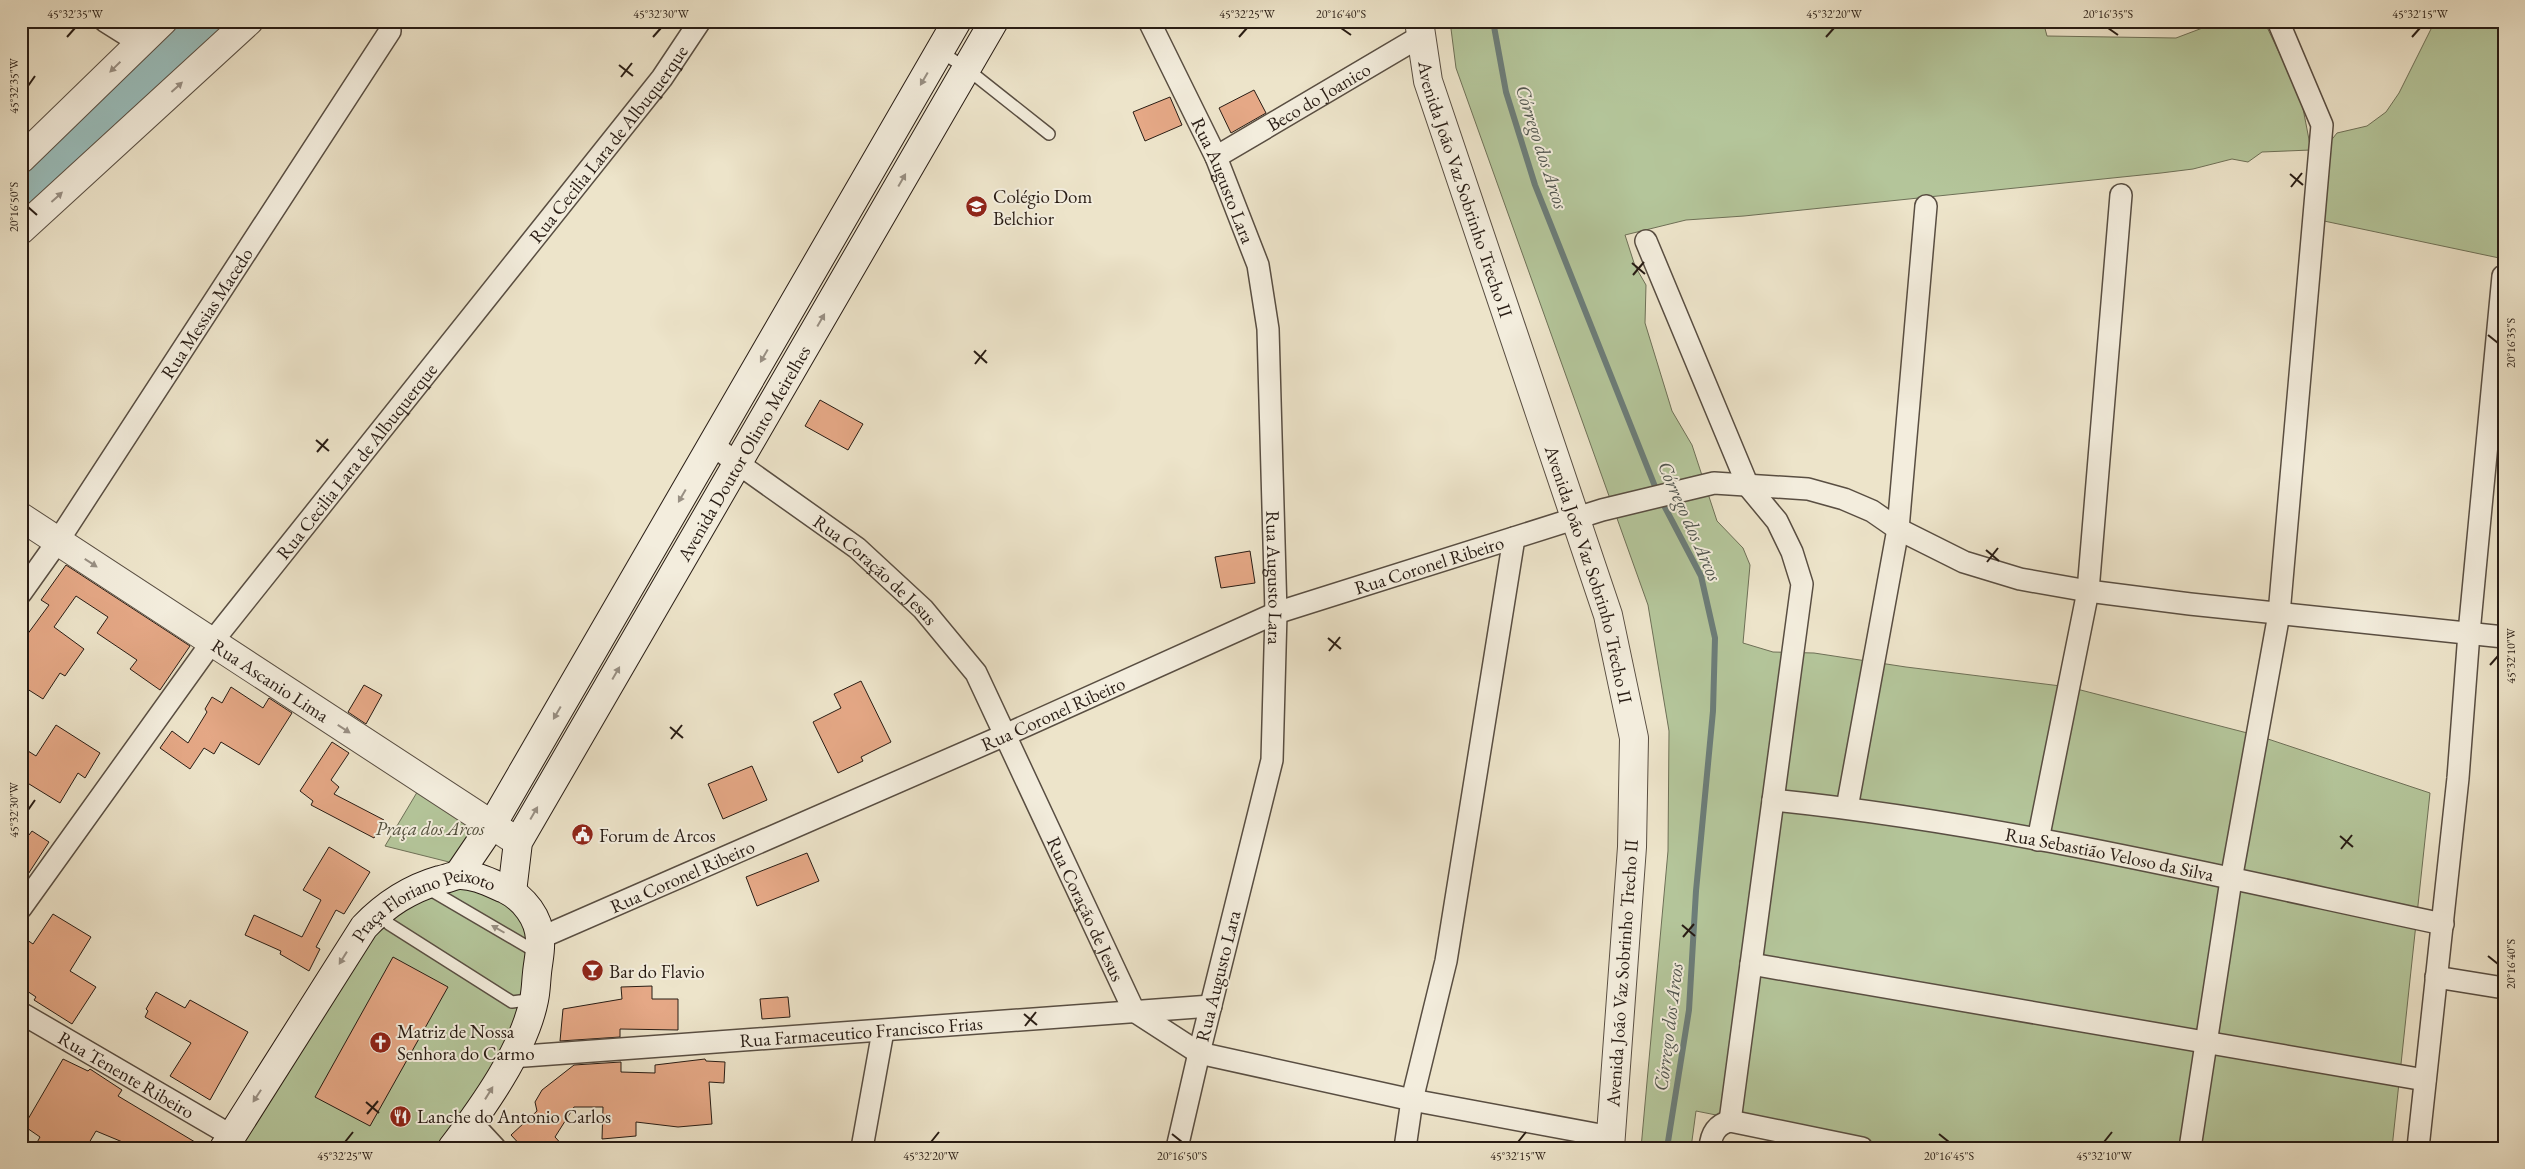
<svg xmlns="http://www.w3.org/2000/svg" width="2525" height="1169" font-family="'EB Garamond',serif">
<rect width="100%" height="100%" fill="#ede4ca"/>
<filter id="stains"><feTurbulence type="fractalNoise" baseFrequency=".004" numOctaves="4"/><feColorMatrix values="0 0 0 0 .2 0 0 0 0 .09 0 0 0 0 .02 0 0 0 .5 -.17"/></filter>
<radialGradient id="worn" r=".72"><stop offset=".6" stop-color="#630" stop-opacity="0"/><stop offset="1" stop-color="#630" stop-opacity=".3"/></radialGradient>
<path fill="#b4c59a" stroke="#6e7057" d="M1450,21H2043L2047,36L2176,38L2221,21H2264L2301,98L2311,150L2262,152L2248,162L2232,159L2193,169L2161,173L1744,216L1686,220L1625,235L1635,266L1646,285L1645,323L1672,411L1692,445L1717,521L1743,548L1750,565L1743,643L1773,652L1814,653L1906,667L2069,687L2259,736L2430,793L2392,1148H1882L1696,1111L1691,1148H1641L1668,851L1669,731L1648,605L1456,68Z
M2435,21H2504V259L2324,221L2325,148L2337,133L2367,126L2386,112L2399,93Z
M419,789L475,822L453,863L385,846Z
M459,877L511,895L538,950L427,886Z
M423,888L537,956L531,1001L448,1148H227L351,949Z"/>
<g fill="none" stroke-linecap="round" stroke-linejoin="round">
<path stroke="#6c7d79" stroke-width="6" d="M1493,21L1506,92L1535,185L1658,494L1701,576L1715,638L1713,711L1696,891L1689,1010L1667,1148"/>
<path stroke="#9abebc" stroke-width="38" d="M21,193L203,21"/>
</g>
<path fill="#e5a886" stroke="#281c14" d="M1254,90L1266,113L1231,133L1219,108Z
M1170,97L1182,125L1145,141L1133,112Z
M820,400L863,424L848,450L805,426Z
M1250,551L1255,583L1221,588L1215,557Z
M66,565L190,646L160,690L130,669L137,660L97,633L108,617L76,596L54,627L84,649L65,676L60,673L43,699L21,685V643L49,605L41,600Z
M861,681L891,742L861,757L863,761L838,773L813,722L841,708L834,694Z
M364,685L382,695L366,724L348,712Z
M231,687L263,708L269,698L292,713L259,765L221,742L214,754L204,748L190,769L160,748L172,731L188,743L207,712L205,709L212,697L222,703Z
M56,725L100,753L85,778L78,773L60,803L21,779V762L28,751L36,756Z
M332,742L349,753L331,780L339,787L334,794L384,820L374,838L311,805L313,801L300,791Z
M752,766L767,800L723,819L708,784Z
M21,830L29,835L32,831L49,842L21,885Z
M329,847L370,872L344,914L336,910L316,947L320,949L309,971L280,954L281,951L245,935L254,915L302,937L321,900L303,890Z
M807,853L819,881L757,906L746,877Z
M53,914L91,937L70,971L96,987L72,1024L34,1000L36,997L21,987V936L33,944Z
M393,957L448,987L370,1126L315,1097Z
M652,986V999H678V1030L620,1029V1037L560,1041L563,1009L622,999L621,987Z
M156,992L185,1008L190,1000L248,1032L210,1100L170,1076L191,1043L145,1017L148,1011L146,1009Z
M788,997L790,1017L762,1019L760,999Z
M63,1059L88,1071L90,1069L122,1090L118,1096L205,1148H137L96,1131L86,1148H34L40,1137L24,1126Z
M705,1059L706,1061L725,1062L724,1083L709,1082L712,1124L678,1127L636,1122V1136L602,1139L603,1107H574L555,1137L565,1148H523L511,1135L537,1111L535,1102L542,1090L574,1065L621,1062V1072L655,1073V1065Z"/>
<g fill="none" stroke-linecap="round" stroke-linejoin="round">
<defs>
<path id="service" d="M940,51L967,69L1049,134
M427,888L538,953
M383,910L389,924L512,1002L535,999"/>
<g id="minor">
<path d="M105,21L140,43"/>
<path id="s1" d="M1149,21L1216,157L1258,265L1268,329L1276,613L1272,760L1199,1053L1177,1148"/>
<path id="s2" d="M1216,157L1421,36"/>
<path d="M1646,241L1748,486L1777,521L1792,552L1802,584L1730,1121"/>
<path id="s3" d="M712,445L857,548L923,609L976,673L1134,1011L1199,1053L1412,1100L1611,1137"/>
<path id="s4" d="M21,593L58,541L390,31"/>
<path id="s5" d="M1773,800C1999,823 2221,877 2443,924"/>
<path d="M1847,808L1898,529L1926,206"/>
<path d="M2038,840L2088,591L2121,195"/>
<path id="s6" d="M21,908L212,642L662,78L700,21"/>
<path id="s7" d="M540,938L1005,735L1276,613L1602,510L1714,483L1808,489L1844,499L1872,511L1898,529L1964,562L2020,579L2088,591L2190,604L2504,637"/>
<path d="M1751,964L2425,1080"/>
<path d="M2436,977L2504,988"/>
<path id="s8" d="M21,1013L232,1136"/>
<path id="s9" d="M511,1057L1211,1006"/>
<path d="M471,1122L495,1148"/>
<path d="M862,1148L883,1031"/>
<path d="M1405,1148L1412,1100L1446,961L1514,538"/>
<path d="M1710,1148C1711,1134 1716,1125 1730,1121L1862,1148"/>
<path d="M2190,1148L2231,880L2279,614L2322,125L2278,21"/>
<path d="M2418,1148L2458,778L2469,633L2503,276"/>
</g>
<g id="tertiary">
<path id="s10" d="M1419,21L1428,81L1608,615L1634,738L1632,847L1610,1148"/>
<path d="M21,159L163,21"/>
<path d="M21,230L249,21"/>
<path id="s11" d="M21,517L518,842"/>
</g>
<g id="secondary">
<path d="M458,875L492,825L957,21"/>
<path id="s12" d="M512,892L518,842L994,21"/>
<path id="s13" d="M224,1148L364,927C386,904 409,889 440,880C446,879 453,876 458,875C474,874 491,883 505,889C524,898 539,918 540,939C541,951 538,962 537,973C536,982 536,991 534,1000C524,1050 483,1107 452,1148"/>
</g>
</defs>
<use href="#service" stroke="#594e42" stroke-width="14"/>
<use href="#minor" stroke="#594e42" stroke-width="24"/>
<use href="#tertiary" stroke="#594e42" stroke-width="30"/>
<use href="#secondary" stroke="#281c14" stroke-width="30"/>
<use href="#service" stroke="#f3eddd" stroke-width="11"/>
<use href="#minor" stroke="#f3eddd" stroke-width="21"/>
<use href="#tertiary" stroke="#f3eddd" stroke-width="28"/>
<use href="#secondary" stroke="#f3eddd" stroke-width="28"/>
</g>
<defs><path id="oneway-solid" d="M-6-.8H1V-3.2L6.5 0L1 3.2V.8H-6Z" transform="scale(1.25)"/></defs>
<g fill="#988f83">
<use href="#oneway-solid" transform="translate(115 67) rotate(136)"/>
<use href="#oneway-solid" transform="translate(924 79) rotate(120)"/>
<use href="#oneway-solid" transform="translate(177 87) rotate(-42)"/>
<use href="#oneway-solid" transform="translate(902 180) rotate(-60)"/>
<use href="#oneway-solid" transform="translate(57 197) rotate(-42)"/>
<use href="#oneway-solid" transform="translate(821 320) rotate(-60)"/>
<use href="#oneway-solid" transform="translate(764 356) rotate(120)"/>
<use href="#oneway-solid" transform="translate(682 496) rotate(120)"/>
<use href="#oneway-solid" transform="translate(91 563) rotate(33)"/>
<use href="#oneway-solid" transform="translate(616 673) rotate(-60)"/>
<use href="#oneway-solid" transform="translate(557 713) rotate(120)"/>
<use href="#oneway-solid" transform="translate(344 729) rotate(33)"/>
<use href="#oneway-solid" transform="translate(534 813) rotate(-60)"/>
<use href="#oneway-solid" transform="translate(498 929) rotate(-150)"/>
<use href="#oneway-solid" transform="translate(343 958) rotate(122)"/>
<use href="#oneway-solid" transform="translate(489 1093) rotate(-58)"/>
<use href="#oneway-solid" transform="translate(257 1096) rotate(123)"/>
</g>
<path fill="none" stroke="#281c14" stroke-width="2" d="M1341,28L1351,35M2108,28L2118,35M67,37L75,28M653,37L661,28M1239,37L1247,28M1826,37L1834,28M2412,37L2420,28M619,65L633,76M621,77L632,63M28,86L35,76M2290,174L2303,185M2291,187L2302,173M28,207L37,215M1632,263L1645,274M1633,275L1644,262M2488,335L2498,343M974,351L987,363M975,364L986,350M316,440L329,451M317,452L328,439M1986,550L1999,561M1987,562L1998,548M1328,638L1341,649M1329,651L1340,637M2490,665L2498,656M670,727L683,738M671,739L682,725M28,810L35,800M2340,836L2353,847M2341,849L2352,835M1682,925L1695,936M1683,937L1694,924M2488,956L2498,964M1024,1014L1037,1025M1025,1026L1036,1012M366,1102L379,1113M367,1114L378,1101M1172,1134L1182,1142M1939,1134L1949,1142M345,1142L353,1132M931,1142L939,1132M1518,1142L1526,1132M2104,1142L2112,1132"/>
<defs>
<symbol id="school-disc" viewBox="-11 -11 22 22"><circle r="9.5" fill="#8f2418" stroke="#f3eddd"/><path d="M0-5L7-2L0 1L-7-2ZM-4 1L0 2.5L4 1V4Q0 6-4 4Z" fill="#fff"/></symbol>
<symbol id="civic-disc" viewBox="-11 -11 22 22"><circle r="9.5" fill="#8f2418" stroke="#f3eddd"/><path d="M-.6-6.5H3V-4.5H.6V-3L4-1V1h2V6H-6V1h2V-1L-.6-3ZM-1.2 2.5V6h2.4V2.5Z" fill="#fff"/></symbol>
<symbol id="bar-disc" viewBox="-11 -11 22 22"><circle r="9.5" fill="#8f2418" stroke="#f3eddd"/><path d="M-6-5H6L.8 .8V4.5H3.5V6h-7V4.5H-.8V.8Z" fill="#fff"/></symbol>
<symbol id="church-disc" viewBox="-11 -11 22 22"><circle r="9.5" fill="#8f2418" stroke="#f3eddd"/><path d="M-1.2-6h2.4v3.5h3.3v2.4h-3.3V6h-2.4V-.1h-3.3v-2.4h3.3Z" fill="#fff"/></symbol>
<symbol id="restaurant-disc" viewBox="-11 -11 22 22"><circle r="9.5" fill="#8f2418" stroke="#f3eddd"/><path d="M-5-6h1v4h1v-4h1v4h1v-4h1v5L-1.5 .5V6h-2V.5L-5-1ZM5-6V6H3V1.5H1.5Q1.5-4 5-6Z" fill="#fff"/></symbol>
</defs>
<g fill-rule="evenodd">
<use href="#school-disc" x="964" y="194" width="25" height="25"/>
<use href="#civic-disc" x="570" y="822" width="25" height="25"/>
<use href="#bar-disc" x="580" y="958" width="25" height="25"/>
<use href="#church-disc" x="368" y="1030" width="25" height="25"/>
<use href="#restaurant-disc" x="388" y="1104" width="25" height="25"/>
</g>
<g text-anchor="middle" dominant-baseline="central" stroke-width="4" stroke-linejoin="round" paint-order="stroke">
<g font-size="19" fill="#281c14" stroke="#f3eddd">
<text stroke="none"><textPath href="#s2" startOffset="119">Beco do Joanico</textPath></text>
<text stroke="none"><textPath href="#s6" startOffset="964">Rua Cecilia Lara de Albuquerque</textPath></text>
<text stroke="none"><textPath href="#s1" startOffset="176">Rua Augusto Lara</textPath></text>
<text stroke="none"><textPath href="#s10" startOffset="175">Avenida João Vaz Sobrinho Trecho II</textPath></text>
<text stroke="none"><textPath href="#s4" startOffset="336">Rua Messias Macedo</textPath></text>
<text stroke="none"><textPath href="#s12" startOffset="500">Avenida Doutor Olinto Meirelhes</textPath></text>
<text stroke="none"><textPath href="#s6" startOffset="559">Rua Cecilia Lara de Albuquerque</textPath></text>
<text stroke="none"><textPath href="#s7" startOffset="965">Rua Coronel Ribeiro</textPath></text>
<text stroke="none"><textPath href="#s3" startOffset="206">Rua Coração de Jesus</textPath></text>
<text stroke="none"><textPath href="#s10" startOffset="580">Avenida João Vaz Sobrinho Trecho II</textPath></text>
<text stroke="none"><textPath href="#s1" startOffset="581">Rua Augusto Lara</textPath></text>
<text stroke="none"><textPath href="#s11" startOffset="298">Rua Ascanio Lima</textPath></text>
<text stroke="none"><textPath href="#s7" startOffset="560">Rua Coronel Ribeiro</textPath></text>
<text stroke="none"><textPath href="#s5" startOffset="341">Rua Sebastião Veloso da Silva</textPath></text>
<text stroke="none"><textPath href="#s7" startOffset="155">Rua Coronel Ribeiro</textPath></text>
<text stroke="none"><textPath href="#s3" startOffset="611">Rua Coração de Jesus</textPath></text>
<text stroke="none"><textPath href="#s13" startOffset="328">Praça Floriano Peixoto</textPath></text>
<text transform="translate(1622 973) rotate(-86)">Avenida João Vaz Sobrinho Trecho II</text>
<text transform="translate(1218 976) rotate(-76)">Rua Augusto Lara</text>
<text stroke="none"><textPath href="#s9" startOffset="351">Rua Farmaceutico Francisco Frias</textPath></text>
<text stroke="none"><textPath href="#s8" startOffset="122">Rua Tenente Ribeiro</textPath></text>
</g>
<g font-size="19" fill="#281c14" stroke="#f3eddd" text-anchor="start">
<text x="993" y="196">Colégio Dom<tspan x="993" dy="22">Belchior</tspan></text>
<text x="599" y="835">Forum de Arcos</text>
<text x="609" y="971">Bar do Flavio</text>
<text x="397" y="1031">Matriz de Nossa<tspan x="397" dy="22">Senhora do Carmo</tspan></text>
<text x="417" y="1116">Lanche do Antonio Carlos</text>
</g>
<g font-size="19" font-style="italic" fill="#524f3c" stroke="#f3eddd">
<text x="430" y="828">Praça dos Arcos</text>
</g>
<g font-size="20" font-style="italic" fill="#50554f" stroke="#f3eddd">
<text transform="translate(1542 147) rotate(72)">Córrego dos Arcos</text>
<text transform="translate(1690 521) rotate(66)">Córrego dos Arcos</text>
<text transform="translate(1668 1027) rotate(-83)">Córrego dos Arcos</text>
</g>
</g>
<rect width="2525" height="1169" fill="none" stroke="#ede4ca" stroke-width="55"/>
<rect x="28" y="28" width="2470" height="1114" fill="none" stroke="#281c14" stroke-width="2"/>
<g font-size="12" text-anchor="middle" fill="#281c14">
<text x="75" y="18">45°32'35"W</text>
<text x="661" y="18">45°32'30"W</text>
<text x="1247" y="18">45°32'25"W</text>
<text x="1341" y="18">20°16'40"S</text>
<text x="1834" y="18">45°32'20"W</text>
<text x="2108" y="18">20°16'35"S</text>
<text x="2420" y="18">45°32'15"W</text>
<text transform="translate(14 86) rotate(-90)" y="4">45°32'35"W</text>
<text transform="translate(14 207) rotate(-90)" y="4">20°16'50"S</text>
<text transform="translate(2511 343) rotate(-90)" y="4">20°16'35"S</text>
<text transform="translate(2511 656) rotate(-90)" y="4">45°32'10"W</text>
<text transform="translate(14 810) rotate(-90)" y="4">45°32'30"W</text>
<text transform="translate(2511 964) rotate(-90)" y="4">20°16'40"S</text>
<text x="345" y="1160">45°32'25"W</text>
<text x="931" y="1160">45°32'20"W</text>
<text x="1182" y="1160">20°16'50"S</text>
<text x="1518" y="1160">45°32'15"W</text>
<text x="1949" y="1160">20°16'45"S</text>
<text x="2104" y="1160">45°32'10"W</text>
</g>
<rect width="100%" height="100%" filter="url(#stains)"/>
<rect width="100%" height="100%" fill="url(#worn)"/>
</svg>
